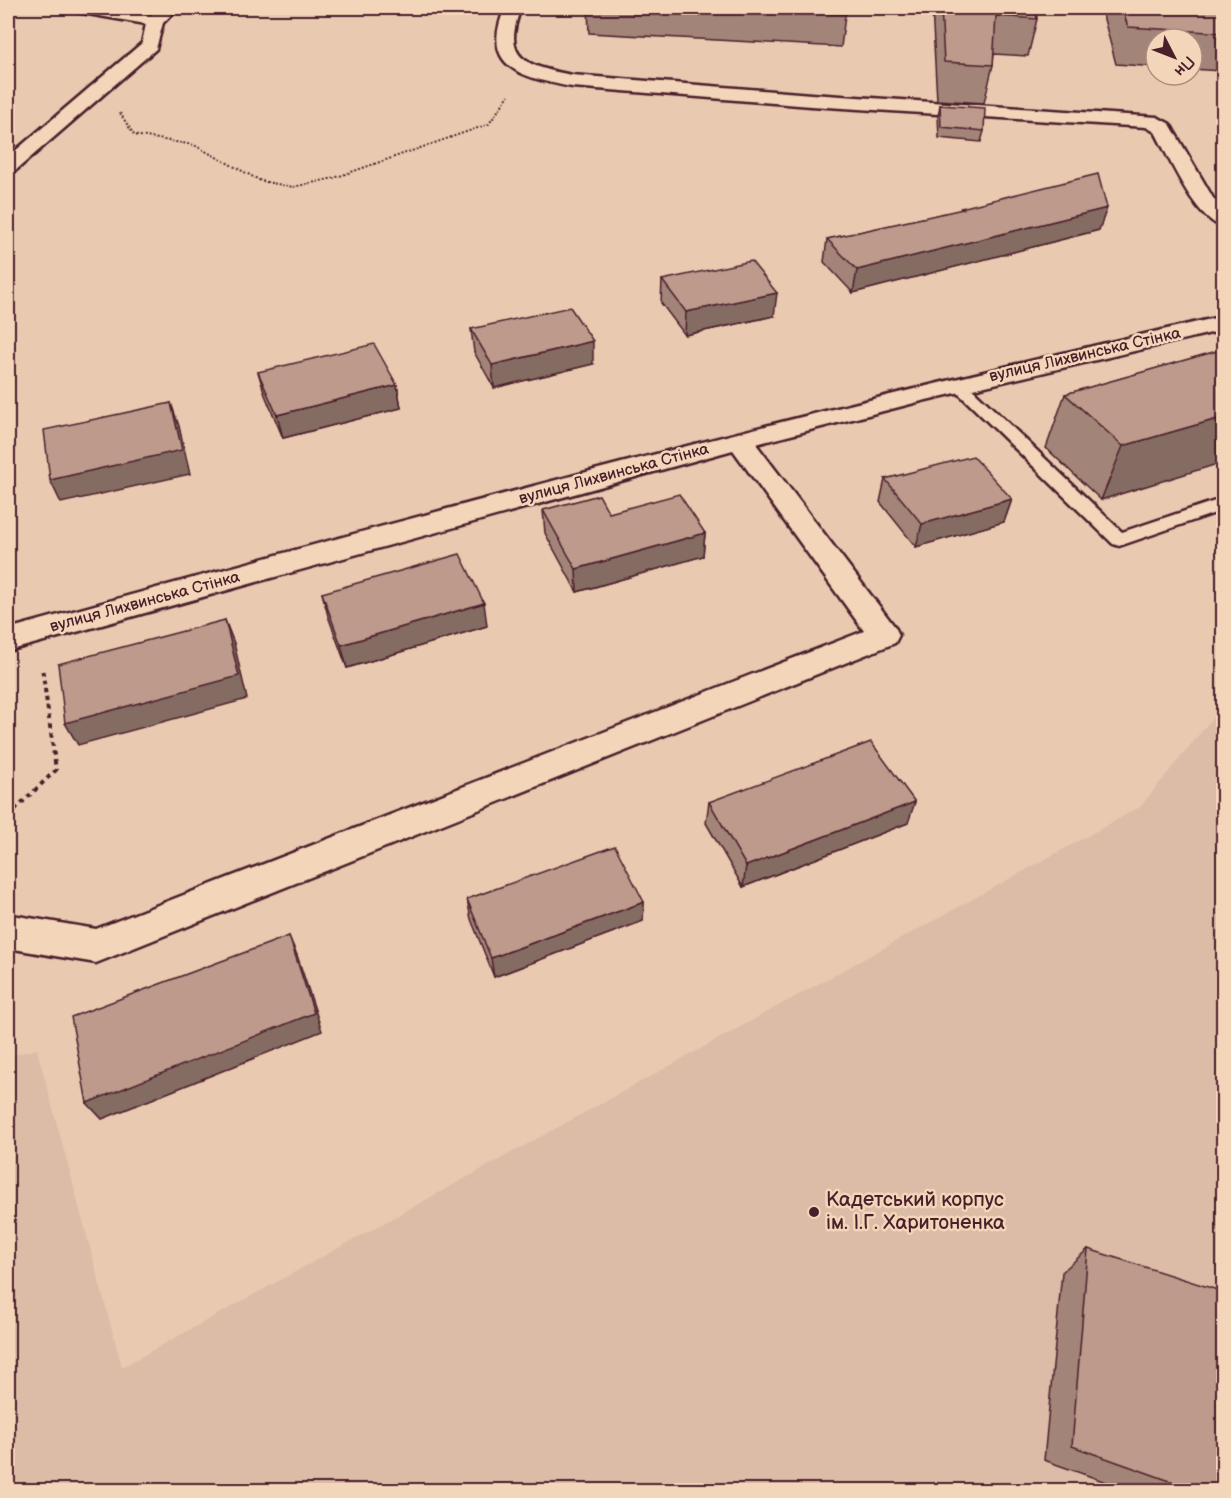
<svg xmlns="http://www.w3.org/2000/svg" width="1231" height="1498" font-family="'Balsamiq Sans',sans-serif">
<rect width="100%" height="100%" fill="#e9cab1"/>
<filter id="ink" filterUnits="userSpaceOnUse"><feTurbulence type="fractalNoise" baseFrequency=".0167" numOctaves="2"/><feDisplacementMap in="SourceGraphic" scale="12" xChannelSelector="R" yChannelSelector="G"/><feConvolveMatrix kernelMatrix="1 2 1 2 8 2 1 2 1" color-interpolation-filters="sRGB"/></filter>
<g filter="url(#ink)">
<path fill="#dcbca6" d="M1223,705V1490H8V1056L37,1049L122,1367L1140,807Z"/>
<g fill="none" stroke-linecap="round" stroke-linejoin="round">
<defs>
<path id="lane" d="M959,380L965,382L1122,532L1224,498V510L1125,544L1119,546L1113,544L953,388L951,385L953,382Z"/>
<path id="street" d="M74,8H108L151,15L160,8H178L163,23L156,49L15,171L8,173V157L142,43L146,24L82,13L76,12Z
M505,8H521C501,59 526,66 572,75L811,94L1157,117L1170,124L1213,198L1224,208V227C1195,220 1169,157 1155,132L1146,127L811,106L572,87C523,77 479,69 505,8Z
M1224,316V330L922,401L756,444L895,627L899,635L895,643L96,963L8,948V916L12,915L96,929L864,631L733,450L8,651V629C411,517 815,408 1224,316Z"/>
</defs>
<use href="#lane" stroke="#4a1f2b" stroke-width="5"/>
<use href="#street" stroke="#4a1f2b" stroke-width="5"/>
<path stroke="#4a1f2b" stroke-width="2" stroke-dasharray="2 2" stroke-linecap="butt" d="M120,113L134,135L194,145L261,181L293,187L334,178L489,124L509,95"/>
<path stroke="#4a1f2b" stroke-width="4" stroke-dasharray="4.5 4.5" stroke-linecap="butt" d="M8,816L56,770L42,667
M8,820L10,891"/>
<use href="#lane" fill="#f3d5b9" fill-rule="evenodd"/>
<use href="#street" fill="#f3d5b9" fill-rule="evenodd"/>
</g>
<path fill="#a38478" stroke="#4a1f2b" stroke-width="1.5" d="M588,8H846L841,47L589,33Z
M932,8H1035L1037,19L1028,56L994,54L993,65L984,103L937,100Z
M1101,8H1224V63L1221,71L1192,69V39H1156V67L1116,64Z
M940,105L984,131L981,142L939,138L938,116Z
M961,208L1099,230L853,293L824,262L827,239L961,210Z
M662,280L774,316L685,335L661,303Z
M471,329L593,364L494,388L474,352Z
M1224,349L1101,500L1046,448L1065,394Z
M258,372L397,385L401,408L283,438L265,395Z
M885,479L1012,499L1004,522L916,547L880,502Z
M543,510L609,513L705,533L703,556L577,592L545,533Z
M322,593L487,626L347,668L328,616Z
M709,802L908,823L743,887L706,823Z
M467,899L644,902L643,921L494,977L471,919Z
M1088,1249L1224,1491H1131L1044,1460L1062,1272Z"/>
<path fill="#846c62" stroke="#4a1f2b" stroke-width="1.5" d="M1107,208L1099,230L853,293L857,270Z
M777,293L774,316L685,335L686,312Z
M593,341V364L494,388L492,365Z
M397,385L401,408L283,438L277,415Z
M171,403L179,426L190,474L61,503L50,480Z
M1224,417V462L1101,500L1123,446Z
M1012,499L1004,522L916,547L922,524Z
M705,533L703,556L577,592L576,569Z
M484,603L487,626L347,668L341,645Z
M225,620L234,643L247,699L78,745L65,723Z
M915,802L908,823L743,887L746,866Z
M644,902L643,921L494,977L491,958Z
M289,936L297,955L322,1031L102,1119L87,1103Z"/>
<path fill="#bd9a8c" stroke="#4a1f2b" stroke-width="1.5" d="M728,8H846V14Z
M941,8H1035L1037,19L996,16L993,65L944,62Z
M1122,8H1224V33L1128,27Z
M940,105L985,108L984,131L941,127Z
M1098,174L1107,208L857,270L827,239L963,209L961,208Z
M751,261L777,293L686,312L662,280Z
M570,307L593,341L492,365L471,329Z
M374,344L397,385L277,415L258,372Z
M1224,349V417L1123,446L1065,394Z
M171,403L182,450L50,480L44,430Z
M973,456L1012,499L922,524L885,479Z
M679,494L705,533L576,569L543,510L599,495L609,513Z
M460,554L484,603L341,645L322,593Z
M225,620L239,676L65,723L58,664Z
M871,742L915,802L746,866L709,802Z
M615,846L644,902L491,958L467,899Z
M289,936L314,1013L87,1103L71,1017Z
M1088,1249L1224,1292V1491H1198L1072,1446Z"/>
</g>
<circle fill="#4a1f2b" stroke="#f3d5b9" stroke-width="2" cx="814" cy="1212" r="6"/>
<g text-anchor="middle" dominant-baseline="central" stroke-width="5" stroke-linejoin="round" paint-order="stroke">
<g font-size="16" fill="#4a1f2b" stroke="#f3d5b9">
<text transform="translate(1085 355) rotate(-13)">вулиця Лихвинська Стінка</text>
<text transform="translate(614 474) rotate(-15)">вулиця Лихвинська Стінка</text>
<text transform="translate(145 602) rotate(-15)">вулиця Лихвинська Стінка</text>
</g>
<g font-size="20" fill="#4a1f2b" stroke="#f3d5b9" text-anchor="start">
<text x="826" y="1200">Кадетський корпус<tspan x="826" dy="23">ім. І.Г. Харитоненка</tspan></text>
</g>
</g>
<rect width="1231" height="1498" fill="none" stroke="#f3d5b9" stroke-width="30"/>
<rect x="15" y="15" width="1201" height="1468" fill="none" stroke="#4a1f2b" stroke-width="2" filter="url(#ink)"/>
<g transform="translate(1174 57) rotate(132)"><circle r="28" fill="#f3d5b9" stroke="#af8c80" stroke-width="1.5"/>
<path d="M0-4.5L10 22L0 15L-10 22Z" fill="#4a1f2b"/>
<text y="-9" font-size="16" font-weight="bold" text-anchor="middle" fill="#4a1f2b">Пн</text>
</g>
</svg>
